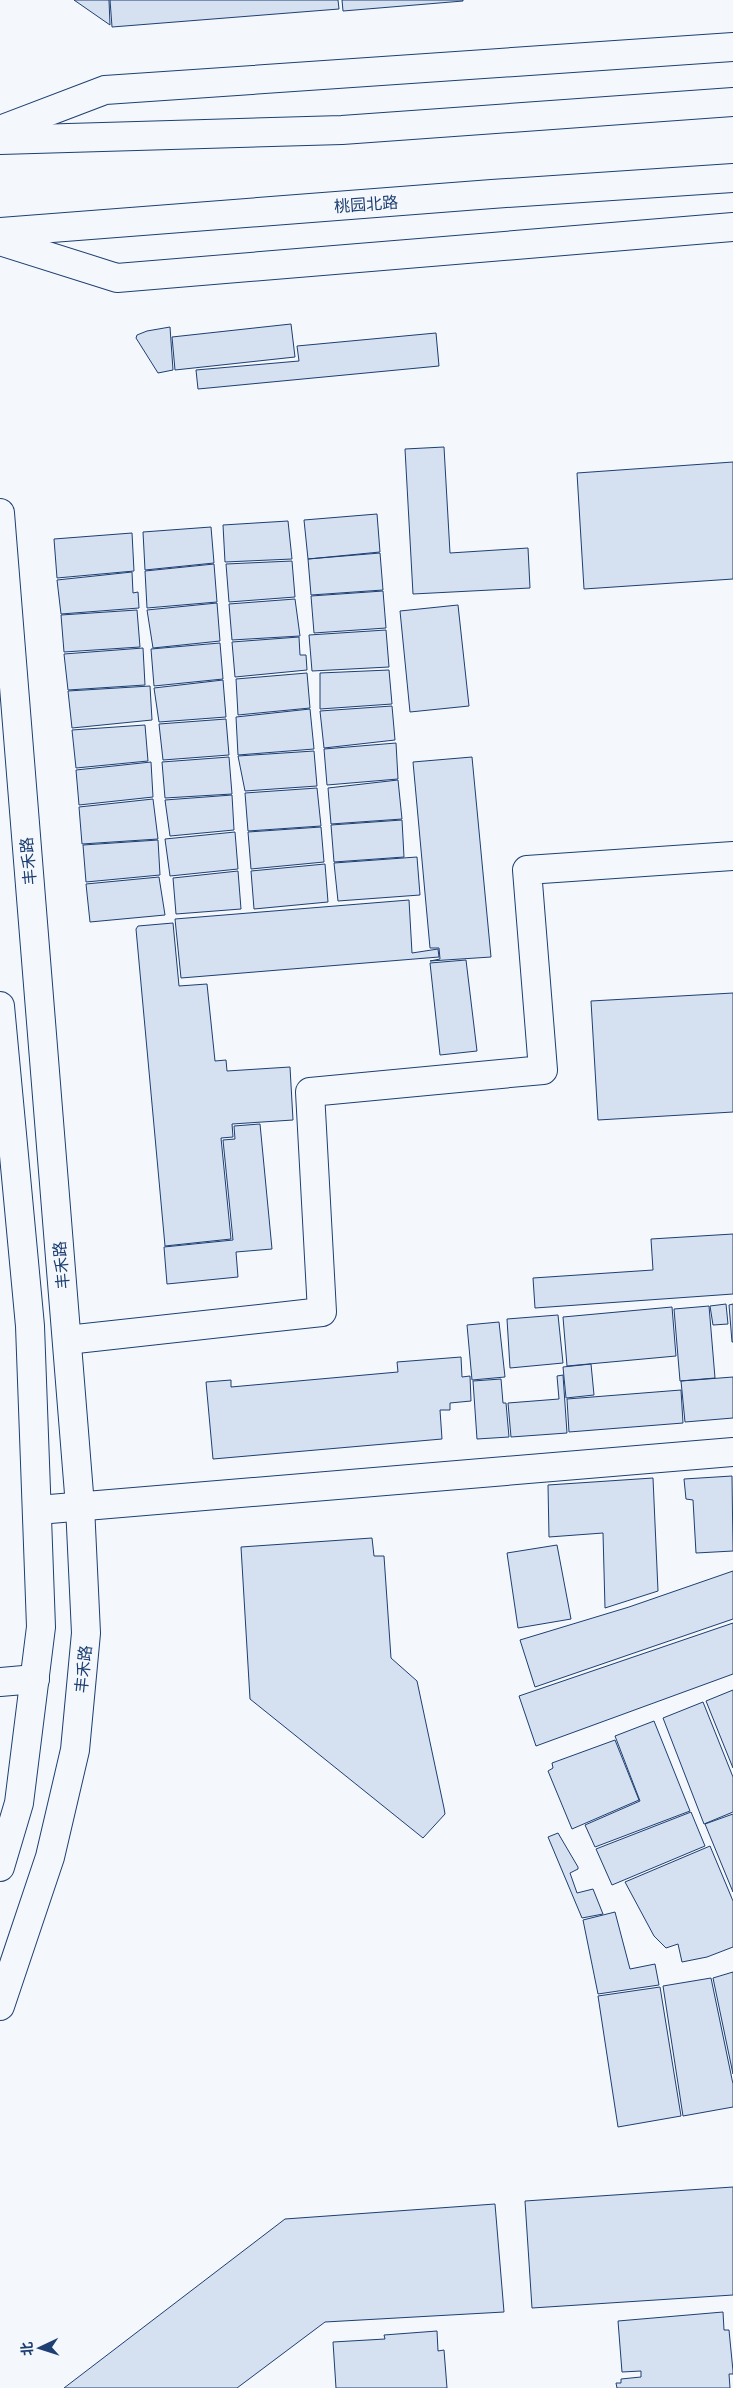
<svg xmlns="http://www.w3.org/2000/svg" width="733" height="2388" font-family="Manrope,'Noto Sans SC',sans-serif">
<rect width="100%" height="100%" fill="#f4f7fb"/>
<path fill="#d5e0f0" stroke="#1d3f73" d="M74,0H109L110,25Z
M110,0H338L339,9L112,27Z
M342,0H463V1L343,11Z
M291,324L295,357L175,370L172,337Z
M170,327L173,370L158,373L136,338L137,335L147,331Z
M436,333L439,366L198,389L196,370L299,361L297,346Z
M444,447L450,553L528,548L530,588L413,594L405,449Z
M733,462V579L584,589L577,473Z
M377,514L380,552L308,559L304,520Z
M288,521L292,559L225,562L223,525Z
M211,527L214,563L145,570L143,532Z
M132,533L134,571L57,578L54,539Z
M380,553L383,590L311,595L308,559Z
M292,561L295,597L229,602L226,564Z
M214,564L217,602L147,608L145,571Z
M132,572L133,593L138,592L139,608L61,614L57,580Z
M383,591L386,628L314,633L311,596Z
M295,599L300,636L232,640L229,604Z
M217,603L220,641L153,648L147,610Z
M458,605L469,706L410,712L400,611Z
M137,610L140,647L64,652L61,615Z
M386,630L389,667L312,671L309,635Z
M299,637L300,655H306L307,670L235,677L232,642Z
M220,643L223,679L154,686L151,649Z
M143,648L145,685L68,690L64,654Z
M389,670L392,704L320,709V673Z
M307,673L310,708L238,715L236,679Z
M223,680L226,717L159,722L154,688Z
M150,686L152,720L72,728L68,691Z
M392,706L395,740L324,748L320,711Z
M310,709L314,749L238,755L236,717Z
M226,719L229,755L163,760L159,724Z
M145,725L148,761L76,768L72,730Z
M396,743L398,779L327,785L324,749Z
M314,751L317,786L245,791L238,756Z
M229,757L232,794L165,798L162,762Z
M472,757L491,957L430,961L440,959L439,948H430L413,762Z
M151,762L153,797L79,805L76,770Z
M398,780L402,819L331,824L328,788Z
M317,788L321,826L248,831L245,793Z
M232,795L234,830L170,836L165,800Z
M153,799L158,839L82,844L79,807Z
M402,820L404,857L334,862L331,825Z
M321,827L324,862L251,869L248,832Z
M235,832L238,869L170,876L165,839Z
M158,840L160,875L86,882L83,845Z
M417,857L420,895L338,901L334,863Z
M325,864L328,902L254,909L251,871Z
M238,871L241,909L176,914L173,878Z
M159,877L165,915L90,922L86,884Z
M409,900L412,953L438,949L439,957L181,978L175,919Z
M173,923L179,986L207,984L215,1061L226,1060L227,1071L290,1067L293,1120L232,1124L233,1137L221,1138L231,1239L165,1246L136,929L138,926Z
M466,960L477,1051L440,1055L430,963Z
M733,993V1112L598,1120L591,1001Z
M260,1124L272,1249L236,1252L238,1277L167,1284L164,1247L233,1240L223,1140L235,1139L234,1126Z
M733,1234V1294L535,1308L533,1278L653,1270L651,1239Z
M726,1304L728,1324L713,1325L710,1306Z
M733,1304V1342H732L729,1305Z
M709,1306L715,1378L680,1381L674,1309Z
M672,1307L676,1356L567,1366L563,1317Z
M558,1315L563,1363L510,1368L507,1319Z
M499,1322L505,1377L472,1380L467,1325Z
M461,1357L462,1377L470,1376L471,1401L450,1403V1410H440L442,1439L213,1459L206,1382L231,1380V1387L398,1372L397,1362Z
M591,1364L594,1395L566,1398L563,1367Z
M563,1375L567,1433L511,1437L508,1403L559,1399L557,1376Z
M733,1377V1418L685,1422L681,1381Z
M501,1379L503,1403H506L509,1437L477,1439L473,1381Z
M681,1390L683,1423L569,1432L567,1399Z
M732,1476L733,1551L696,1553L693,1500L686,1499L684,1479Z
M653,1478L658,1591L605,1608L603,1533L549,1537L548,1485Z
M372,1538L374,1556H384L391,1658L417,1681L444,1808L445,1814L423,1838L250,1699L241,1547Z
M557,1545L571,1619L518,1628L507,1553Z
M733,1571V1619L535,1687L520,1640L629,1607Z
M733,1623V1674L536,1746L519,1696Z
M733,1690V1768L706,1701Z
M703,1702L733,1777V1812L704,1824L663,1718Z
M654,1721L690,1811L595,1847L585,1825L640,1801L615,1736Z
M615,1740L639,1800L572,1829L548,1771L553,1768L552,1763Z
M691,1812L705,1846L612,1885L596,1849Z
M733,1814V1892L705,1824Z
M558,1833L578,1867V1869L570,1873L577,1893L593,1889L603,1914L582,1918L548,1837Z
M710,1846L733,1901V1947L707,1957L682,1962L678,1944L666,1948L654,1936L625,1882Z
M615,1912L630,1969L655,1964L659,1985L598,1994L583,1920Z
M733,1972V2074L713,1978Z
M711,1978L733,2084V2107L683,2116L663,1986Z
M660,1987L681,2116L618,2127L598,1996Z
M733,2187V2295L532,2308L525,2201Z
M495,2204L504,2312L325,2322L237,2388H64L285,2219Z
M723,2312L724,2330H729L733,2371V2374H729L730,2388H617L616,2383H621V2379L641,2377V2371L622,2372L618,2321Z
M437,2331L438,2351L444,2350L447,2388H336L333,2342L385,2339L384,2335Z"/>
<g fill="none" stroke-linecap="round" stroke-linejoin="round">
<defs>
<path id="minor" d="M0,130L105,90L733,47
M0,241L117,278L733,227
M67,1340L322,1312L310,1092L543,1070L527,870L733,856
M38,1510L733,1452
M0,1682L35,1679"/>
<path id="major" d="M0,140L342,130L733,102
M0,232L492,194L733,178
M0,513L80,1506L86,1633L75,1750L50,1857L0,2006
M0,1006L30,1326L41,1627L19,1803L0,1867"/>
</defs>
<use href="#minor" stroke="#1d3f73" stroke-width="30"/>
<use href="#major" stroke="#1d3f73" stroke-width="30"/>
<use href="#minor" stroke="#f4f7fb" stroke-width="28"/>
<use href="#major" stroke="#f4f7fb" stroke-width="28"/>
</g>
<g text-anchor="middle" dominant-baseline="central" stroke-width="4" stroke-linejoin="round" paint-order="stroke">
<g font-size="16" fill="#1d3f73" stroke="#f4f7fb">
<text transform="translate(366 204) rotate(-4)">桃园北路</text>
<text transform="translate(28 861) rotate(-95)">丰禾路</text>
<text transform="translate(61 1265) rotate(-95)">丰禾路</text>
<text transform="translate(83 1669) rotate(-84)">丰禾路</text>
</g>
</g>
<g transform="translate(40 2348) rotate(266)" stroke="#f4f7fb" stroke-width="4" paint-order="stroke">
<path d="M0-4L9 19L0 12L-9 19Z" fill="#1d3f73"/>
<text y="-8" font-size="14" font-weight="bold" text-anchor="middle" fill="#1d3f73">北</text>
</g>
</svg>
